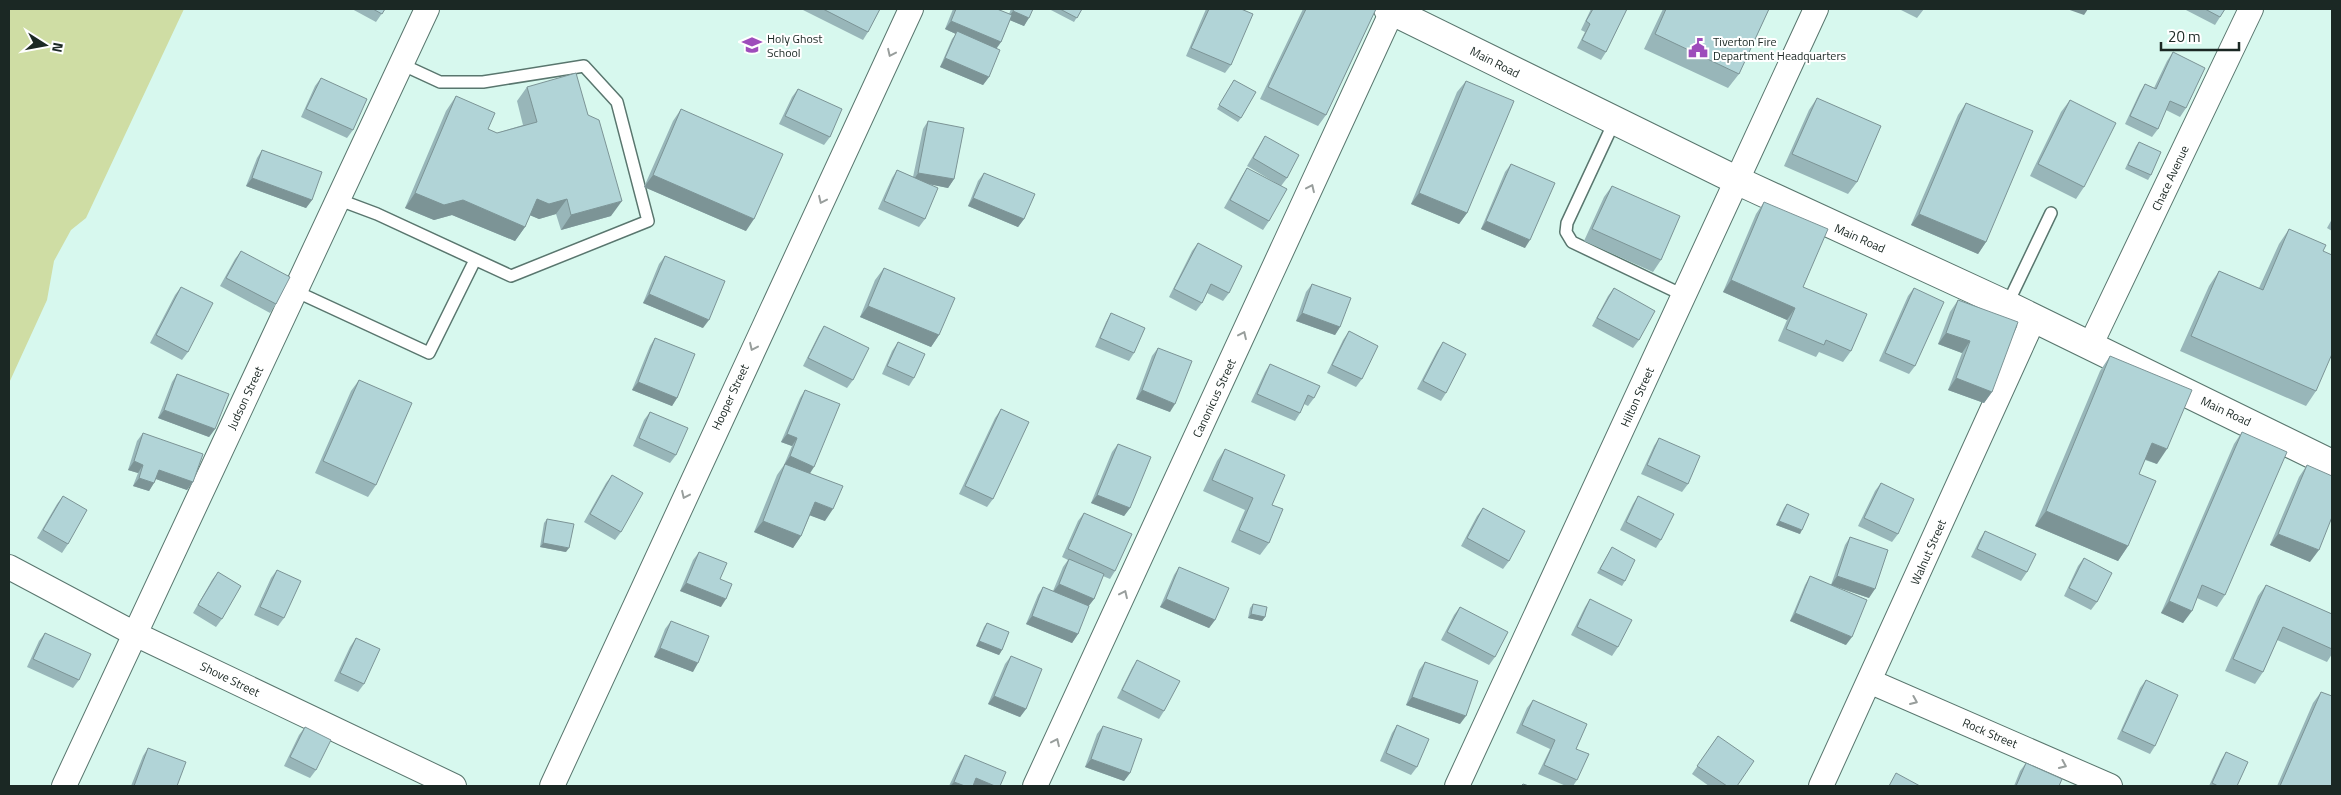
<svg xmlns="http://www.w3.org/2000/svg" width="2341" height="795" font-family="'Titillium Web',sans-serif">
<rect width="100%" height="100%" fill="#d7f8ee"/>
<path fill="#cfdda4" d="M9,9H184L86,218L71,230L54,261L47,300L9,383Z"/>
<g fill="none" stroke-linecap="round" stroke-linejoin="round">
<defs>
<path id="lane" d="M1615,120L1567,223L1566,232L1572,242L1683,295
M337,199L377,214L511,276L648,221L617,102L584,66L483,82H440L401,64
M295,291L429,353L475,260
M2007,305L2051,213"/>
<path id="street" d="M2090,346L2251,9
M9,567L135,634L454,786
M1869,681L2110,786
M64,786L427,9
M552,786L911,9
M1035,786L1393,9
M1457,786L1816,9
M1821,786L2034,318"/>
<path id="secondary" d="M1388,9L1736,180L2007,305L2332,464"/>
</defs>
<use href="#lane" stroke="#59766e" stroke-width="14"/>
<use href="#street" stroke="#59766e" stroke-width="26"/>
<use href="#secondary" stroke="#59766e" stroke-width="30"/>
<use href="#lane" stroke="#fff" stroke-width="11"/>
<use href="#street" stroke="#fff" stroke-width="24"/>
<use href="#secondary" stroke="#fff" stroke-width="28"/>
</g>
<path fill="#98b6b9" d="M352,9H385L376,22Z
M801,9H880L868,32L863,40Z
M953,9H997L1009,14L1011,9H1033L1024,26L1010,20L1001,42L997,48L989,77L983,85L940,67L952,39L956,34L945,29Z
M1049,9H1082L1074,22Z
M1206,9H1241L1231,65L1225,73L1186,56Z
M1303,9H1376L1326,115L1318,126L1260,99Z
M1591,9H1627L1606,52L1601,60L1577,48L1585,32L1581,30Z
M1663,9H1769L1739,74L1728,88L1644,49Z
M1899,9H1924L1917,18Z
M2184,9H2225L2215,25Z
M2173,52L2186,108L2180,117L2166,110L2158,129L2152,137L2125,124L2140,92L2145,84L2154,88L2167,61Z
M321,78L353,130L347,138L301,117L315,86Z
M1234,80L1241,118L1238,122L1217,109Z
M1466,81L1467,213L1459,224L1411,204L1457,92Z
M527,87L611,216L561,230L556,214L539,219L530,215L525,227L515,241L452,215L434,220L405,208L446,111L456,96L488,129L497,133L523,125L517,101Z
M798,89L830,137L824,145L779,124L792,97Z
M1817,98L1857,182L1848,194L1784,166L1809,110Z
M2070,100L2084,187L2076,199L2030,176L2061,112Z
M1966,103L1986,242L1978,254L1911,225L1958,115Z
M681,109L746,231L644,187L673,121Z
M928,121L954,179L948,188L930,184L925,219L919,227L878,209L892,178L897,170L913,177L923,129Z
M1265,136L1287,178L1281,186L1247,166L1260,144Z
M2139,142L2151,175L2148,180L2125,169L2136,146Z
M262,150L312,200L306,208L246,186L257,158Z
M1511,164L1525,248L1481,229L1505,172Z
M1247,168L1269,221L1263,230L1224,208L1242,176Z
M984,173L1024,219L1018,227L968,206L978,181Z
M1612,186L1661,260L1653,272L1584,241L1604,197Z
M1764,202L1803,287L1851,351L1843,362L1819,352L1816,357L1778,341L1787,320L1723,292L1756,214Z
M2332,219V231L2327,228Z
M2289,229L2323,251L2316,391L2306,406L2180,351L2209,286L2219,271L2259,288L2279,244Z
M1198,243L1229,293L1223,301L1207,293L1202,303L1196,311L1169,297L1192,251Z
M241,251L276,304L270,313L220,286L235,259Z
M665,256L703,328L643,303L659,264Z
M884,268L939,335L931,347L860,317L875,280Z
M1312,284L1340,327L1335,335L1296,321L1306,292Z
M181,287L188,352L182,360L150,343L175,295Z
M1614,288L1639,340L1633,348L1592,326L1608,296Z
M1914,288L1915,366L1909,374L1879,361L1908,296Z
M1958,300L1992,392L1984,403L1948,390L1962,353L1938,344L1950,312Z
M1111,313L1134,353L1129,361L1095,347L1106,322Z
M824,326L853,380L847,388L803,366L819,334Z
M1349,331L1362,379L1356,387L1327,373L1343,340Z
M655,338L677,398L672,406L632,390L650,346Z
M898,342L914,378L909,386L882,374L892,351Z
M1443,342L1446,393L1441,401L1417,389L1437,351Z
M1158,348L1170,412L1136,399L1152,356Z
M2110,356L2157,464L2145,460L2139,474L2128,546L2118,561L2035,526L2100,371Z
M1270,364L1314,398L1308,406L1304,404L1300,413L1295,421L1251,402L1265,372Z
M177,374L215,429L209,437L158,418L172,382Z
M359,380L376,485L368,497L315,473L351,391Z
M805,390L810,473L825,521L810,515L801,536L793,548L754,532L777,475L784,465L792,446L781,442L800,398Z
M1001,409L993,499L987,507L959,494L995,418Z
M650,412L676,455L670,463L633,446L644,420Z
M2242,432L2225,595L2217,607L2197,598L2183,623L2161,613L2234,444Z
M143,433L193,482L187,490L156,479L149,491L133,486L138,473L128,470L137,441Z
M1659,438L1688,484L1682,492L1641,474L1654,446Z
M1118,444L1130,508L1124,516L1091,503L1112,452Z
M1225,449L1272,505L1269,543L1260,555L1231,542L1245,510L1203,491L1217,461Z
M2307,465L2310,562L2270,545L2299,477Z
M612,475L621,532L615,540L584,522L606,483Z
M1881,483L1898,534L1892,542L1858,526L1875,491Z
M63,496L68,544L62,553L37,538L57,504Z
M1638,496L1661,540L1656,548L1620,530L1633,504Z
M1787,504L1800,534L1776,525L1784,508Z
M1483,508L1509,561L1503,569L1461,546L1477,516Z
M1084,513L1115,571L1110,579L1103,576L1094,599L1089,605L1078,634L1072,643L1026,624L1038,595L1043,587L1053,591L1063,567L1068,560L1062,557L1078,521Z
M547,519L566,552L540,547L544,523Z
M1985,531L2027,572L2021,581L1971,557L1980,539Z
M1850,537L1869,598L1831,585L1845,545Z
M1612,547L1625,581L1622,586L1597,573Z
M699,552L720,579L721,607L680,591L693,560Z
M2084,558L2097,602L2091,610L2064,596L2078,566Z
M1179,567L1215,620L1209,628L1160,607L1174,575Z
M277,570L284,618L278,626L254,615L271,578Z
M218,572L222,619L216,627L193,613L212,580Z
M1810,576L1846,645L1790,621L1805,585Z
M2266,585L2332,614V654L2327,662L2277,640L2263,672L2255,684L2225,671L2258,596Z
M1590,599L1618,647L1612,656L1571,635L1585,607Z
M1253,604L1265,617L1262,621L1248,618L1250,608Z
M1460,607L1495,657L1489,665L1441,640L1454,615Z
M671,621L693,672L654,657L665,629Z
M987,623L1002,650L999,655L976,646L984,627Z
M45,633L79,680L73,688L27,667L39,641Z
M356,638L364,684L358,692L334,681L350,647Z
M1011,656L1026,709L1020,717L988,704L1005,664Z
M1137,660L1164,711L1159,719L1117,698L1132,668Z
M1425,662L1460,724L1406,705L1419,670Z
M2146,680L2155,746L2150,754L2117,739L2140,688Z
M2321,692L2332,786H2277L2313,703Z
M1533,700L1577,780L1573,786H1566L1538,774L1550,749L1516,733L1527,708Z
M1397,725L1417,767L1411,775L1380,761L1392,733Z
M1103,726L1130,773L1124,781L1085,767L1097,734Z
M305,727L316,770L310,778L284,766L299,735Z
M1718,736L1737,786H1709L1692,774Z
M148,748L177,786H131L143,756Z
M2226,752L2237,786H2209L2221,760Z
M965,755L1000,786H949L960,763Z
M2026,763L2059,786H2014L2020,771Z"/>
<path fill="#7c9496" d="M2067,9H2088L2084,15Z
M1013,11L1029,18L1024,26L1007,19Z
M951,21L1001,42L995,50L957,31L956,34L945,29Z
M945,58L989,77L983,85L940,67Z
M918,173L954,179L948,188L913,181Z
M653,175L754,219L746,231L644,187Z
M252,178L312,200L306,208L246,186Z
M415,193L463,200L525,227L515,241L452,215L434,220L405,208Z
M1419,193L1467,213L1459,224L1411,204Z
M973,198L1024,219L1018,227L968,206Z
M537,199H567L556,214L539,219L527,214Z
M622,201L611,216L561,230L571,215Z
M1919,214L1986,242L1978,254L1911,225Z
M1486,221L1530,240L1525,248L1481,229Z
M1731,280L1795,308L1787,320L1723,292Z
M649,294L709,320L703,328L643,303Z
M868,306L939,335L931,347L860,317Z
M1302,313L1340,327L1335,335L1296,321Z
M1946,333L1970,341L1962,353L1938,344Z
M1956,378L1992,392L1984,403L1948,390Z
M638,382L677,398L672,406L632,390Z
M1142,390L1175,404L1170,412L1136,399Z
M164,410L215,429L209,437L158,418Z
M787,434L797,438L792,446L781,442Z
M2152,443L2167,449L2157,464L2142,458Z
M790,456L814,467L809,475L784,465Z
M134,461L143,465L138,473L128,470Z
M159,470L193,482L187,490L153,478Z
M139,478L154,483L149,491L133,486Z
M1097,495L1130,508L1124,516L1091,503Z
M815,502L833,509L825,521L806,514Z
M2046,511L2128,546L2118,561L2035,526Z
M763,521L801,536L793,548L754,532Z
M1779,521L1802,530L1800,534L1776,525Z
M2278,534L2319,550L2310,562L2270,545Z
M543,543L569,548L566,552L540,547Z
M1837,576L1875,589L1869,598L1831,585Z
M686,583L726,599L721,607L680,591Z
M1059,584L1094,599L1088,607L1053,592Z
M1166,599L1215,620L1209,628L1160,607Z
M2169,601L2192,611L2183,623L2161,613Z
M1795,613L1852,637L1846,645L1790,621Z
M1251,614L1265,617L1262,621L1248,618Z
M1032,616L1078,634L1072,643L1026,624Z
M979,641L1002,650L999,655L976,646Z
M660,648L698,663L693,672L654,657Z
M994,696L1026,709L1020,717L988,704Z
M1412,697L1466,716L1460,724L1406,705Z
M1091,759L1130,773L1124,781L1085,767Z
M976,778L995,786H971Z
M954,782L965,786H950Z"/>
<path fill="#b1d4d7" stroke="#7c9496" d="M373,9H385L382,14Z
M823,9H880L868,32Z
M956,9H997L1012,15L1001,42L951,21Z
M1014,9H1033L1029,18L1013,11Z
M1060,9H1082L1077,18Z
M1209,9H1241L1253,14L1231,65L1191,48Z
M1306,9H1376L1326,115L1268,87Z
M1593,9H1627L1606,52L1582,40L1590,24L1586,21Z
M1666,9H1769L1739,74L1655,34Z
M2205,9H2225L2220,17Z
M957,31L1000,50L989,77L945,58Z
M2173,52L2205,68L2186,108L2170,101L2158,129L2130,116L2145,84L2156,89Z
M576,73L588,115L599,120L622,201L571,215L567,199L549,204L537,199L525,227L463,200L444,205L415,193L456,96L495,113L488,129L497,133L537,122L527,87Z
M321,78L367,99L353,130L306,109Z
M1234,80L1256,92L1241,118L1219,105Z
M1466,81L1514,101L1467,213L1419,193Z
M798,89L842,109L830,137L785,116Z
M1817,98L1881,126L1857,182L1792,154Z
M2070,100L2116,123L2084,187L2038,164Z
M1966,103L2033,131L1986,242L1919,214Z
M681,109L783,154L754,219L653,175Z
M928,121L964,128L954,179L918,173Z
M1265,136L1299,155L1287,178L1253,158Z
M2139,142L2161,152L2151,175L2128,165Z
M262,150L322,172L312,200L252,178Z
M1511,164L1555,183L1530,240L1486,221Z
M1247,168L1287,189L1269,221L1230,200Z
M897,170L938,188L925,219L884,201Z
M984,173L1035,194L1024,219L973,198Z
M1612,186L1680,216L1661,260L1592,229Z
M1764,202L1828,229L1803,287L1867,314L1851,351L1826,340L1824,345L1786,329L1795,308L1731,280Z
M2289,229L2326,245L2323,251L2332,255V354L2316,391L2191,336L2219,271L2263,290Z
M1198,243L1242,266L1229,293L1211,284L1202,303L1174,289Z
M241,251L290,277L276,304L226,278Z
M665,256L725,281L709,320L649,294Z
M884,268L955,298L939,335L868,306Z
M1312,284L1351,298L1340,327L1302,313Z
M181,287L213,303L188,352L156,335Z
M1614,288L1655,311L1639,340L1597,318Z
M1914,288L1944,302L1915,366L1885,353Z
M1958,300L2018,322L1992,392L1956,378L1970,341L1946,333Z
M1111,313L1145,328L1134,353L1100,338Z
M824,326L869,348L853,380L808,358Z
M1349,331L1378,346L1362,379L1332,365Z
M655,338L695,354L677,398L638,382Z
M898,342L925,354L914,378L887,366Z
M1443,342L1466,354L1446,393L1423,381Z
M1158,348L1192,361L1175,404L1142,390Z
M2110,356L2192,390L2167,449L2152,443L2139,474L2156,481L2128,546L2046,511Z
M1270,364L1320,386L1314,398L1308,395L1300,413L1257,394Z
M177,374L229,394L215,429L164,410Z
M359,380L412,403L376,485L323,461Z
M805,390L840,404L814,467L790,456L797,438L787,434Z
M1001,409L1029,422L993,499L965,486Z
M650,412L688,428L676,455L639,438Z
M2242,432L2287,452L2225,595L2202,585L2192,611L2169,601Z
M143,433L203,454L193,482L159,470L154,483L139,478L143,465L134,461Z
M1659,438L1700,456L1688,484L1647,465Z
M1118,444L1151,457L1130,508L1097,495Z
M1225,449L1285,475L1272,505L1283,509L1269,543L1239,530L1253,498L1212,480Z
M785,464L843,486L833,509L815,502L801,536L763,521Z
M2307,465L2332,476V517L2319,550L2278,534Z
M612,475L643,493L621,532L590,514Z
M1881,483L1914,499L1898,534L1864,518Z
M63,496L87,510L68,544L43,530Z
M1638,496L1674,514L1661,540L1626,522Z
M1787,504L1809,514L1802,530L1779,521Z
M1483,508L1525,531L1509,561L1467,538Z
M1084,513L1132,534L1115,571L1068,549Z
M547,519L574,524L569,548L543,543Z
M1985,531L2036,554L2027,572L1977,549Z
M1850,537L1888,550L1875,589L1837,576Z
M1612,547L1635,560L1625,581L1600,569Z
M699,552L727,563L720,579L732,584L726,599L686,583Z
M2084,558L2112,573L2097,602L2069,588Z
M1069,559L1104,574L1094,599L1059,584Z
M1179,567L1229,588L1215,620L1166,599Z
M277,570L301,581L284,618L260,607Z
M218,572L241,586L222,619L198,605Z
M1810,576L1867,600L1852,637L1795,613Z
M2266,585L2332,614V649L2283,627L2263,672L2233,659Z
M1043,587L1089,606L1078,634L1032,616Z
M1590,599L1632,620L1618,647L1577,627Z
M1253,604L1267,607L1265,617L1251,614Z
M1460,607L1508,632L1495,657L1447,632Z
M671,621L709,636L698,663L660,648Z
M987,623L1009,632L1002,650L979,641Z
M45,633L91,654L79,680L33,659Z
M356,638L380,649L364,684L340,673Z
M1011,656L1042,669L1026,709L994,696Z
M1137,660L1180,681L1164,711L1122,690Z
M1425,662L1478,681L1466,716L1412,697Z
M2146,680L2178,695L2155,746L2122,731Z
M2321,692L2332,696V786H2280Z
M1533,700L1587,724L1576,749L1589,754L1577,780L1544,765L1555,740L1522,725Z
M1397,725L1429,739L1417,767L1386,753Z
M1103,726L1142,739L1130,773L1091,759Z
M305,727L331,740L316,770L290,757Z
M1718,736L1754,761L1737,786H1727L1697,766Z
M148,748L186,762L177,786H134Z
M2226,752L2248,762L2237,786H2218L2212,783Z
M965,755L1006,772L1000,786H995L976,778L973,786H965L954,782Z
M2026,763L2062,779L2059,786H2016Z
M1896,773L1920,786H1889Z
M1523,784L1529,786H1521Z"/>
<defs><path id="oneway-chevron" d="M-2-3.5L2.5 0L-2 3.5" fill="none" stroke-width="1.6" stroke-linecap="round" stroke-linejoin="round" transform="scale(1.25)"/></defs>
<g stroke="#989e9c">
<use href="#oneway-chevron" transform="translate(891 53) rotate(115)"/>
<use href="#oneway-chevron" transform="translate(1311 188) rotate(-65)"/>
<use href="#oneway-chevron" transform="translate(822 200) rotate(115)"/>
<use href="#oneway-chevron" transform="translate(1243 335) rotate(-65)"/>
<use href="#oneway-chevron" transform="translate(753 347) rotate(115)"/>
<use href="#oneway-chevron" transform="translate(685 495) rotate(115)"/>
<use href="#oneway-chevron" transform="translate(1124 594) rotate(-65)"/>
<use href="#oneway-chevron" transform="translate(1914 701) rotate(23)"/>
<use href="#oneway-chevron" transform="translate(1056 742) rotate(-65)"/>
<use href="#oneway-chevron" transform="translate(2063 765) rotate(24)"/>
</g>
<defs>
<symbol id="school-bare" viewBox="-9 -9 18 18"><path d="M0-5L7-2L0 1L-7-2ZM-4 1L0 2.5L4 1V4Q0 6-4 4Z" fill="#9e4cbb" stroke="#fff" stroke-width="2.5" paint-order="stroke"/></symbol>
<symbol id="civic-bare" viewBox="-9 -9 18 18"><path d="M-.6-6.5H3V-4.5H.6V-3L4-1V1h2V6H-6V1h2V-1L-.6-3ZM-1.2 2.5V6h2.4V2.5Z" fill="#9e4cbb" stroke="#fff" stroke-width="2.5" paint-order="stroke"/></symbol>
</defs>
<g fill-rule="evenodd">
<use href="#school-bare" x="738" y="31" width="28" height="28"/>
<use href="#civic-bare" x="1684" y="34" width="28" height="28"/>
</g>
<g text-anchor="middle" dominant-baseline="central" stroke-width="4" stroke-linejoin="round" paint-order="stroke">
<g font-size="12" fill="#1b2824" stroke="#fff" text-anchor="start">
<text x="767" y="38">Holy Ghost<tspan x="767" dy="14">School</tspan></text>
<text x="1713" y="41">Tiverton Fire<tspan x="1713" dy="14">Department Headquarters</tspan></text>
</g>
<g font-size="12" fill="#1b2824" stroke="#fff">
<text transform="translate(1495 62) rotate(27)">Main Road</text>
<text transform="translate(2170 178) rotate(-65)">Chace Avenue</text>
<text transform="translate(1860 238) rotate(24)">Main Road</text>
<text transform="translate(730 397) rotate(-65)">Hooper Street</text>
<text transform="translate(1637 397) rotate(-66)">Hilton Street</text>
<text transform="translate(245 398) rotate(-65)">Judson Street</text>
<text transform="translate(1214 398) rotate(-65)">Canonicus Street</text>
<text transform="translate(2226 411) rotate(25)">Main Road</text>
<text transform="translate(1928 552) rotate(-66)">Walnut Street</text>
<text transform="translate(230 679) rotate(26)">Shove Street</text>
<text transform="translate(1990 733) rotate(23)">Rock Street</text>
</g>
</g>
<rect width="2341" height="795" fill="none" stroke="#1b2824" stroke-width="20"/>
<g transform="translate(45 45) rotate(101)" stroke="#ffffff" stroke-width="4" paint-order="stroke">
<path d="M0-4L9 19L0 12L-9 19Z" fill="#1b2824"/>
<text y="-8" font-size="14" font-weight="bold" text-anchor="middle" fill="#1b2824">N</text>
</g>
<path d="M2161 42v8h78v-8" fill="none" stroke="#1b2824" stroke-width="2.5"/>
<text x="2168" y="42" font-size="15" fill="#1b2824" stroke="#ffffff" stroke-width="4" paint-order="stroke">20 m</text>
</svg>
